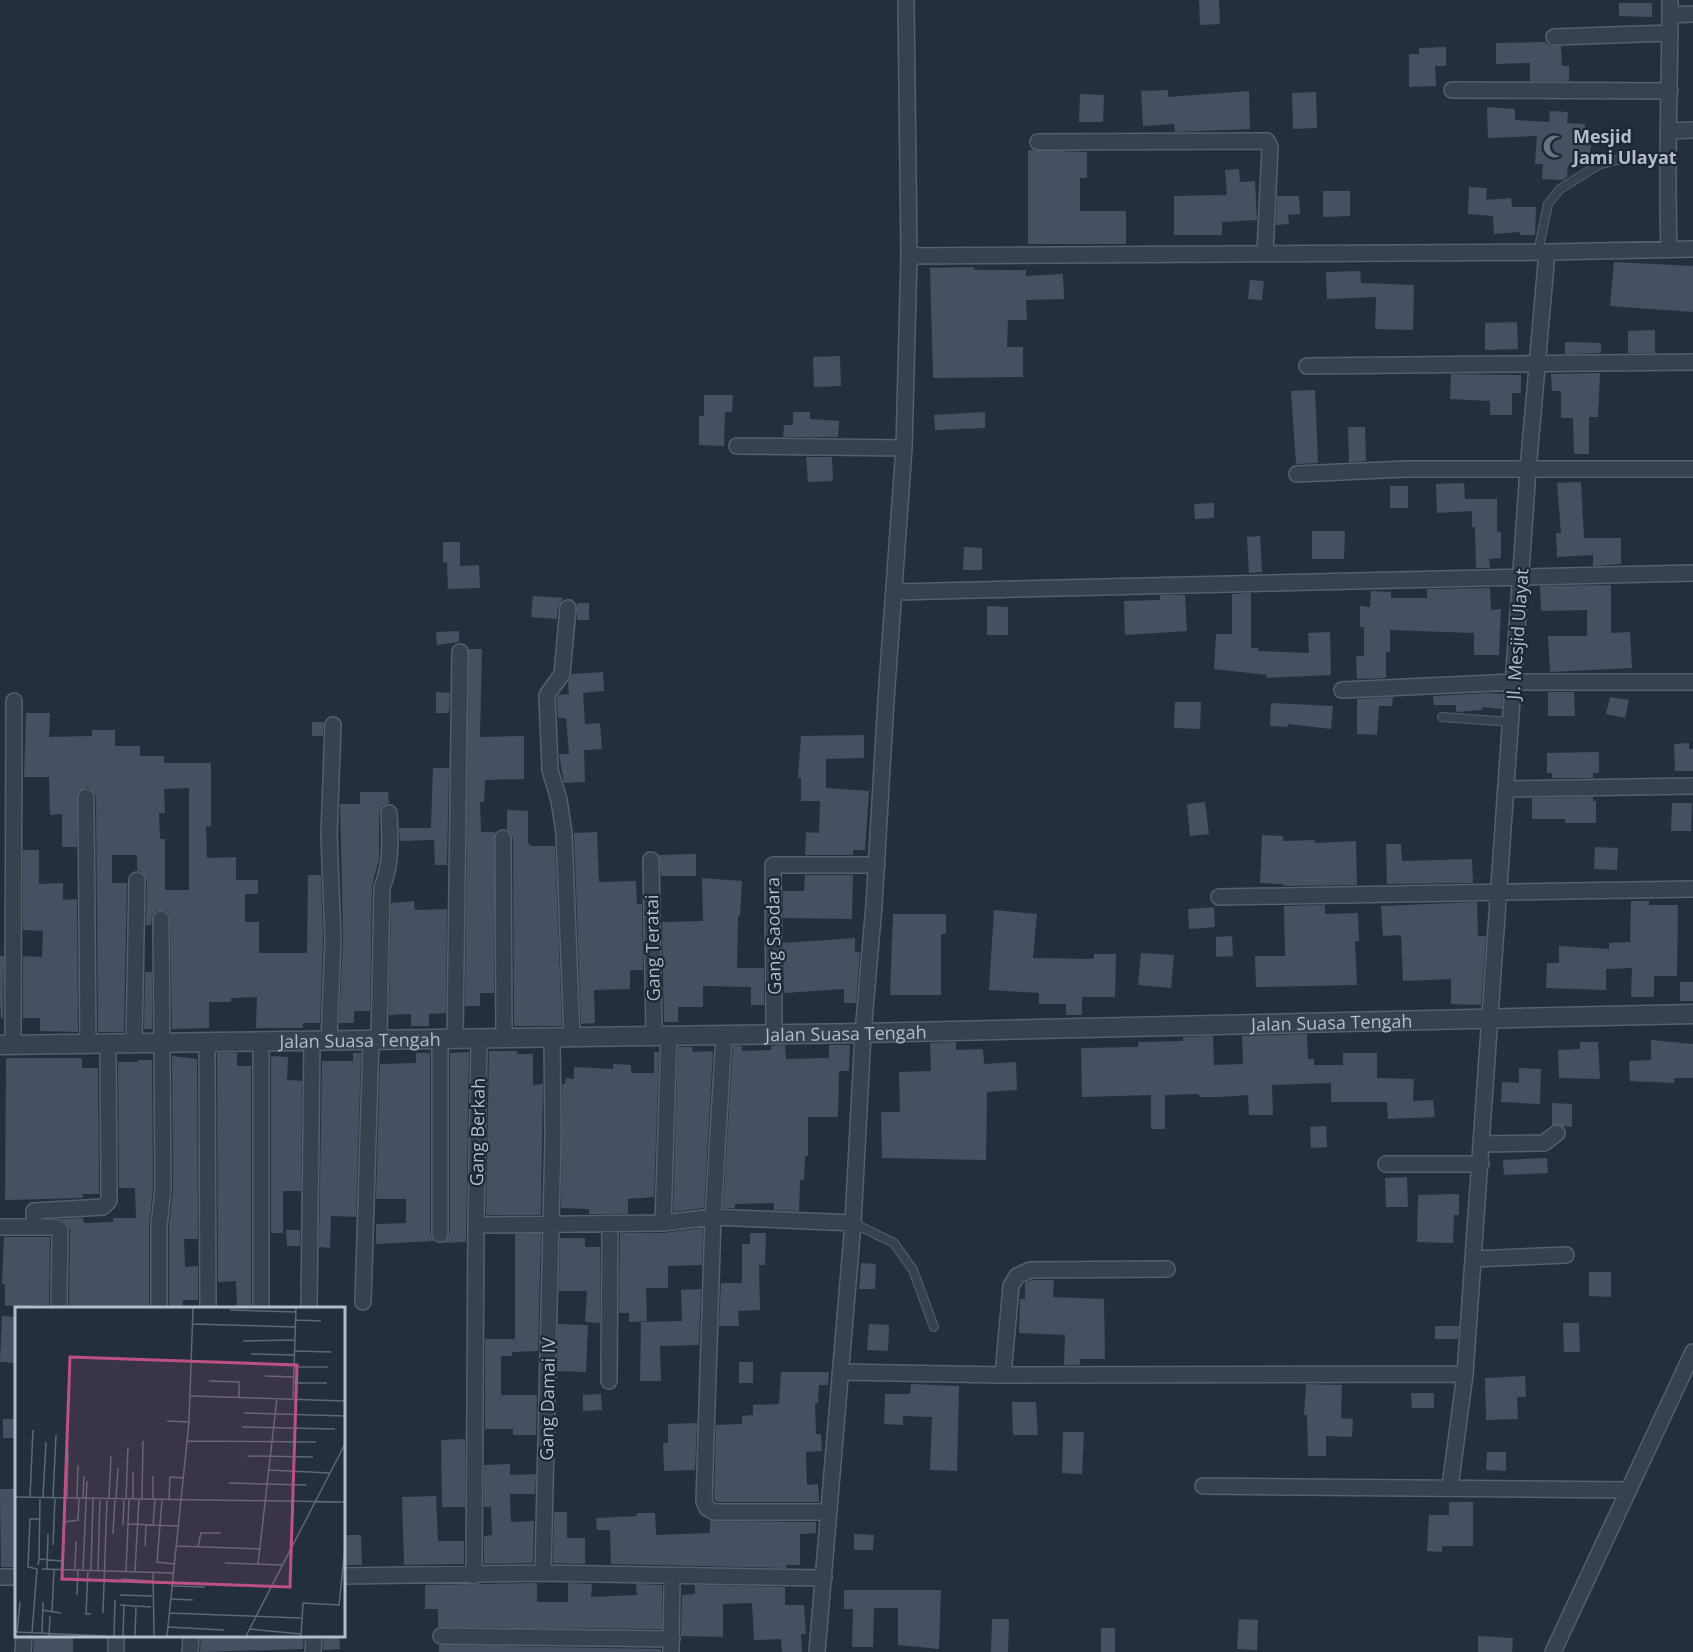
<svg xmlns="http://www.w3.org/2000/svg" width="1693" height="1652" font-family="'Open Sans',sans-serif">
<rect width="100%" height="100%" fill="#242f3e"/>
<path fill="#455162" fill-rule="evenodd" d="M1199,0H1219L1220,24L1200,25Z
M1619,3H1652V17L1619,16Z
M1545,42L1550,46H1561L1562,66H1569V81H1530V63L1496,64V43Z
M1446,47V66H1435L1436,86L1409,87V54H1419V48Z
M1168,90V97L1249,91L1250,129L1175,132L1174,124L1143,126L1141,91Z
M1316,92L1317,128L1293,129L1292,93Z
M1080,94L1104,95L1103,122H1079Z
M1487,107L1515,109V120L1549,122L1550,111L1568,112L1567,123L1585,124L1584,141H1591L1590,157H1583V166L1568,165L1567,177L1563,180L1542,179L1543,164H1535L1537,136L1488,138Z
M1028,150L1087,152V178H1080V211H1126V244H1028Z
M1239,169L1240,182L1255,181L1257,220L1222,222V235H1174V196L1227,195L1225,170Z
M1469,187L1487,188L1486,200L1511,198L1512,207H1536L1535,235H1520V232L1494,234L1493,216L1468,214Z
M1323,191H1350V216L1323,217Z
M1277,196H1299L1300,214L1288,215L1289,224L1276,225Z
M1614,262L1693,266V312L1610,306Z
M974,267V270H1026V276L1063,274L1064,299L1026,300L1027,320H1008L1007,347H1023V377L933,378L930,268Z
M1360,271L1361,283L1414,285L1413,330L1375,329L1376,297L1327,299L1326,272Z
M1250,280L1264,281L1262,300L1248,299Z
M1517,322L1518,349L1485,350V323Z
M1655,330V353H1628V331Z
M1565,342L1601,343V353L1565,354Z
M840,356L841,386L814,387L813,357Z
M1600,373L1598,417H1589V454H1574L1573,418H1561V391H1552L1551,374Z
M1451,374L1521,375V393H1512V415H1490V401L1450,399Z
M1315,390L1318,463L1296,464L1291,391Z
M704,395H733L732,412H725L724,446L699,445V416H704Z
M793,412H810V419L839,421L838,437H783L784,425H793Z
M985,412V428L935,430L934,415Z
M1348,427H1365L1366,461L1349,462Z
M806,457H832L833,481L808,482Z
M1581,482L1584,538H1621V564L1593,566V555L1557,557L1556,533H1561L1557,483Z
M1464,483L1465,499H1497V532H1501V558L1489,559L1490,568H1476L1475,527H1472V511L1437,513L1436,484Z
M1390,486H1408V508H1390Z
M1214,503V518L1195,519L1194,504Z
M1312,531H1345L1344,559H1312Z
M1260,536L1262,572L1249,573L1247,537Z
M443,542H460V566L479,565L480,588L448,589L447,563L443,562Z
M964,547L982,548V570H963Z
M1611,585V633L1630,632L1632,668L1550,672L1548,636H1587V610L1541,611L1540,586Z
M1490,588L1491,610L1501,609L1499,655H1474V633L1390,630V652H1386V678L1357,679L1356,656H1364V627H1360V606L1370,607L1371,591L1391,592V598H1427V589Z
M1251,593V648H1258V651L1309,653L1308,633L1330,632L1331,675L1267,678V675L1214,669L1216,634H1232V594Z
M1160,595H1185L1187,631L1125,635L1124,601L1160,600Z
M533,596L563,598L558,607L557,619L531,617Z
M577,603H589V620H577Z
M987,606L1008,607V635H987Z
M459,631V642L437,645L436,632Z
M469,649H482L480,737L524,736V779L485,780L484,802H480L481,832H495L494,993H480V1006H465Z
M603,672L604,691L583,693L585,724L600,723L602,749L584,750L585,782L564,783L559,754H569L566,718H558L557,698L559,695L569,694L568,683L572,674Z
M436,692L450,693L449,713H436Z
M1548,692H1574L1575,716H1548Z
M1488,693L1503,694L1502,709L1482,707V710L1456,712V705H1434L1433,696Z
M1393,697L1392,706H1379L1377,735L1357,734V699Z
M1610,697L1629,700L1625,718L1606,714Z
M1175,702H1201L1200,729L1174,728Z
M1271,703L1333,706L1331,729L1288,724V727L1270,726Z
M26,713H50L49,737L92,736V730H115V746H140V756H164V763H211V827L206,826L207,858L236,857V880H258V894H245V922H259V953H307L308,875H321L323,940L320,1023H303V1028H256L257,997L231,998V1002H209V1028L172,1029L170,915L165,910H157L152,915L151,925H146L147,880L142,872L137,870V855H112V883H127L124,1032H98L96,796L91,789L87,787L78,792L77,847H62V814L50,815L49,777H24ZM189,788V890H165V839H160L159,813H165L164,789Z
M312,722H324L323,736H312Z
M864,735V758L826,759V788L869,791L865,850H853V855H805L806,832L819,833L820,801H801V778H798L801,736Z
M1689,743V749H1693V771H1675L1674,744Z
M1599,752V773H1593V778H1552V773H1547V753Z
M433,768H449L447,865H435L434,840L400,841L399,828H431Z
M360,792H388L389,803L383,805L379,813V859L372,886L370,1011H354V1023H339L343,940L340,804H360Z
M1593,797V801H1596V823H1565V819H1532V798Z
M1205,802L1209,834L1190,836L1187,804Z
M1672,803H1692L1691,831H1671Z
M507,810L528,811V843L531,846H555L562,1026H514L513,838L507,829Z
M597,832L599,882L636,881L637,904H642L643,970H630V989L594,990L595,1023L581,1024L574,833Z
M1262,835L1283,836V841L1315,840V843L1356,841L1357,885L1283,886V884L1260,883Z
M1386,844H1401L1402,861L1472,859L1473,883L1387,884Z
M1595,847L1618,848L1617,870L1594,869Z
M23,850H39V884L63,883V900L77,899L78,1032L40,1031V1018H23V956L42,957L43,931L23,930Z
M696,854V876H661L659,855Z
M805,875H853L852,919L783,918V891H804Z
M702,878L742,881L740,916H738L737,968H764V1005H751V987L703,986V1007H678V1022H664L662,922L703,921Z
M414,901L415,910L447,909L446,1013L429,1014V1026H411V1014L389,1015L391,903Z
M1631,901H1649V905H1678L1677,976H1654V997H1631L1632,968L1606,969V990L1546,988L1547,963H1559V946L1609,949V943L1630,942Z
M1477,902L1478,936H1486L1481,1005L1451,1004V979L1403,981L1401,935L1383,936L1381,906Z
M1325,905V914L1358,913L1359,941H1355L1357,985L1256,987L1255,956H1285L1284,906Z
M1214,907L1215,927L1189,929L1188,909Z
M994,910L1037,914L1033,958L1094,959V954H1116L1115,997H1082V1015H1066V1004H1039V993L989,990Z
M893,914H946V934H941V995H890Z
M1232,936L1233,956L1216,957V937Z
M855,938V952H860L856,1003H844V989L784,993L783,943Z
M1141,953L1174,955L1171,988L1138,985Z
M0,956H4L3,1018H1L0,1002Z
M145,972H152V1029H144Z
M1680,982H1693V1001H1680Z
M1307,1034L1308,1059H1314V1065H1343V1053H1377V1078L1414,1079L1413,1101L1433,1100L1435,1117L1388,1119L1387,1102H1331V1083L1272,1085L1273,1115H1249L1248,1095L1220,1097H1199V1094L1165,1095V1129H1151V1095L1082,1097L1081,1048L1138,1047V1042L1183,1041V1037L1213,1036L1214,1065L1243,1064L1242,1036Z
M1651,1040L1693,1044V1078H1674V1083L1630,1081L1629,1061L1651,1060Z
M956,1042V1050L983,1049L984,1064L1016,1062L1017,1090L987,1092L986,1160L882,1158L881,1112H900L899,1072L931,1071L930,1043Z
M1580,1042H1598L1600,1079L1559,1078L1558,1050L1580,1049Z
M785,1045L786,1059L829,1058V1045H850L849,1071H839L838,1117H808V1156H805L804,1180H800L799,1211L774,1210V1203L735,1204V1208H723L733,1046H742V1051L771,1050V1046Z
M678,1047H692L693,1052L713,1051L704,1208L673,1212Z
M489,1051H517V1054H533V1085L543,1084L541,1215H486Z
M469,1052L466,1242L444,1243L450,1234V1053Z
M654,1052H659L654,1197L628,1199V1214H589V1209L561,1208L562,1084H565L566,1078L574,1079V1067L613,1069V1064L631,1065V1073H654Z
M217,1053H237V1066H251V1308H237L236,1281L218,1282Z
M353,1053H361L356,1217L331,1216L330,1248L319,1247L322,1061H353Z
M416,1053H430V1234L434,1241L376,1244V1224L406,1223V1199H376L380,1064L416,1063Z
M172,1056L197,1059L198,1239H184L185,1267L198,1266V1300H183V1308H169V1227L173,1188Z
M271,1056L288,1057L287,1080L302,1081L301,1191H283V1233H271Z
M6,1058H82V1068H98L99,1194H83V1198L5,1200Z
M138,1060H152L153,1188L149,1226V1308H69L70,1230L68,1225L61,1219L83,1218L84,1223L113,1222V1218H136L135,1188H119L118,1062H138Z
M1519,1068L1541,1069L1540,1104L1501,1102L1502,1082L1519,1083Z
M1552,1103L1572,1104V1127L1552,1125Z
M1326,1126L1327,1147L1311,1148L1310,1127Z
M1547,1158L1548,1173L1504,1175L1503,1160Z
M1407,1177L1408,1207H1386L1385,1178Z
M1459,1194V1215H1454L1453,1243L1417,1242L1418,1195Z
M703,1228L702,1265L668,1266V1288H646L647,1321L629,1322V1313H619L620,1233H663Z
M286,1230H300V1246H287Z
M750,1233H766L765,1265H759L760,1310L738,1311L739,1326H719L721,1283H742V1244H750Z
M515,1234H541L538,1351L512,1352V1356H501V1395H537L536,1435H513V1429H485V1339H515Z
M4,1237H50L49,1305L5,1306V1284H2Z
M560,1238H585V1247H600V1323L585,1322L587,1291H559Z
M861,1263L876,1264L875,1289H859Z
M1589,1272H1611V1297L1589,1296Z
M1032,1280H1054L1053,1297L1104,1299L1105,1359H1080V1365H1064L1065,1335L1019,1333L1020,1299H1025V1283Z
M701,1289L699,1345L660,1346L661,1381H640L641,1322L682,1321L681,1290Z
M2,1316L16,1317V1363L0,1362Z
M1563,1323H1579L1580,1352H1564Z
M558,1324L588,1325L586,1372L557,1371Z
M869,1324L889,1325L888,1351L867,1350Z
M1435,1326H1459L1458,1339H1435Z
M739,1362H753V1383H739Z
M781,1372H829L828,1385H819L818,1403H815L816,1434H821L822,1451L806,1452L807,1485L818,1484L819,1502H717L714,1499L716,1425L742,1424V1416L753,1415V1405L779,1404Z
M1525,1376L1526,1397H1517L1518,1419L1486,1420L1485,1378Z
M911,1384L959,1386L957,1471L930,1470L932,1417L903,1416V1425L884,1424L885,1394H910Z
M1306,1384L1342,1385L1341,1418L1353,1419L1352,1437L1326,1436V1456H1308L1307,1415H1304Z
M1411,1393H1434V1408H1412Z
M601,1394L602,1410L583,1411V1395Z
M1012,1402H1036L1038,1435H1013Z
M3,1419H16V1438H3Z
M697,1423L695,1470L664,1471L663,1443H668V1424Z
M1063,1432H1084L1082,1474L1062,1473Z
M465,1439V1507H442L441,1440Z
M1487,1452H1506V1471L1486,1470Z
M510,1464V1475L536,1474L535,1494H510L511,1522L534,1521L533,1563L484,1564V1536L492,1535L491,1507H484V1465Z
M0,1489H16V1567H1Z
M436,1496L438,1541H464V1564L404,1565L402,1497Z
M1449,1502H1473V1546H1442V1552L1427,1551L1429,1515H1449Z
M554,1512H567V1538H585V1564L553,1563Z
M637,1513H655L656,1535L710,1533V1521L816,1522V1533L800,1534V1565H786V1568L611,1564L610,1530H597L596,1518L637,1516Z
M854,1534L874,1535L873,1550H854Z
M344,1535H361L362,1565H344Z
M537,1583V1602H568V1583L592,1584L591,1597L637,1595L636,1584L662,1585V1629L438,1627V1609H425V1585Z
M695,1585L785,1587V1605H804L806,1634H801L802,1652H782L781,1639L754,1640L752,1603L723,1604V1637L681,1636L682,1595L695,1594Z
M844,1590H941L939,1649L898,1645V1608H874L873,1647H852L853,1609H844Z
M992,1619H1009L1008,1652H991Z
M1239,1619L1258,1620L1257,1650L1237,1649Z
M1101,1628H1115V1652H1101Z
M34,1635H73V1652H33Z
M201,1635H304L303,1649L200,1652Z
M324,1635H339L340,1649L323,1650Z
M1478,1636L1513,1638L1512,1652H1478Z
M439,1645L661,1649V1652H439Z"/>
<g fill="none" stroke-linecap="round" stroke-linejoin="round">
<defs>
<path id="service" d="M1538,252L1548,204L1560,189L1600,164L1622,159L1666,158
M1442,717L1511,722
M853,1223L894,1243L913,1270L934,1327"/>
<path id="minor" d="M1670,15L1693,14
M1554,37L1670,33
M1452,90L1670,91
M1669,131L1693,130
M1038,142L1267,141L1270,147L1265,254
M1669,249C1666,166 1670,83 1670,0
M909,256L1547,252L1693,249
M1307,366L1693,362
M737,446L904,448
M1297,474L1405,469H1693
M895,592L1693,573
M568,608L562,674L547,695L550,770L559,800L564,833L572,1037
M1342,690L1514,682H1693
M1506,789L1693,786
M86,797L88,1044
M503,838L504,1038
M651,860L654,1036
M1219,897L1693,889
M774,1034L773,865H877
M724,1035L713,1217L704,1501L707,1508L714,1512H828
M455,1039L460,652
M379,1040L382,887C392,864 390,837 389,813
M261,1041V1308
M329,1041L333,940L329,835L333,725
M207,1042L208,1308
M134,1043L137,880
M13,1045L14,701
M1483,1144L1544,1143L1557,1133
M1386,1164H1481
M663,1223L669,1035
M476,1225L479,1038
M0,1227H55L60,1230L59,1308
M35,1227L34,1211L103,1207L109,1201L108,1043
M440,1234V1039
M1474,1259L1566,1255
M363,1302L371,1040
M159,1308V1226L163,1188L161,919
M309,1308L312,1041
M840,1372L1003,1375L1465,1374
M1003,1375L1011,1286L1017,1276L1030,1270L1167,1269
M609,1381L610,1225
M1203,1486L1629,1490
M1450,1487L1465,1374L1528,470L1547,252
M543,1573L553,1136L552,1037
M344,1576L543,1573L824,1578
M474,1576L476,1225L663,1223L713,1217L853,1223
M0,1577H16
M441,1636L672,1639
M23,1652L24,1636
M116,1652V1636
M190,1652L191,1636
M313,1652L314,1636
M671,1652L672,1577
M817,1652L853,1223L863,1033L874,905L886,700L904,448L909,256L906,0
M1553,1652L1693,1352"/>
<g id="tertiary">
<path id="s1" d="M0,1045L863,1033L1693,1014"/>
</g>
</defs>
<use href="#service" stroke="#565f6c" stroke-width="10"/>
<use href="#minor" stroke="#565f6c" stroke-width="18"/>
<use href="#tertiary" stroke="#565f6c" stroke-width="21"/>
<use href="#service" stroke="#38414e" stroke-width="8"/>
<use href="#minor" stroke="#38414e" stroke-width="15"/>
<use href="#tertiary" stroke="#38414e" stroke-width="18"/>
</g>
<defs>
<symbol id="mosque-bare" viewBox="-9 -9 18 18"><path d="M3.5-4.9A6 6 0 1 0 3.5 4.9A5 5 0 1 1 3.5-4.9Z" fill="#6b7280" stroke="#1d2633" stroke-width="2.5" paint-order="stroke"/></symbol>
</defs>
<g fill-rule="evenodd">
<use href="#mosque-bare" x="1538" y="130" width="33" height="33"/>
</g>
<g text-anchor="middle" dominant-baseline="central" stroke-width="4.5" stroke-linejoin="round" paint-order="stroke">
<g font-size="18" font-weight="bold" fill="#b4bcc9" stroke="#1d2633" text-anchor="start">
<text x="1573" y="136">Mesjid<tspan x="1573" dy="21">Jami Ulayat</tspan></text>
</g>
<g font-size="18" fill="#b4bcc9" stroke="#1d2633">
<text transform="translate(1517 634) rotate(-86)">Jl. Mesjid Ulayat</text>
<text transform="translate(773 936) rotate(-91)">Gang Saodara</text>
<text transform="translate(652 948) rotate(-91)">Gang Teratai</text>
<text stroke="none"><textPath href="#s1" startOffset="1332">Jalan Suasa Tengah</textPath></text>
<text stroke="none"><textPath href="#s1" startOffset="846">Jalan Suasa Tengah</textPath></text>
<text stroke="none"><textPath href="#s1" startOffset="360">Jalan Suasa Tengah</textPath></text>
<text transform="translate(477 1132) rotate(-89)">Gang Berkah</text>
<text transform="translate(547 1399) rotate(-89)">Gang Damai IV</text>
</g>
</g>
<g transform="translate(15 1307)">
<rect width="330" height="330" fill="#242f3e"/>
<path fill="none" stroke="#5e6776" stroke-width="1.5" d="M215,3L281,5M281,13L306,14M178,17L280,20M228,34L280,33M280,44L316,45M236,47L280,48M279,60H313M250,69L279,70M194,74L224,75V90M279,76H312M176,89L330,94M278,91L281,1M229,106L330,109M152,114L174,115M227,120L320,122M172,134L301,135M232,149L298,150M254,163L314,166M214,176L291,178M0,190L330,195M15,190L18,123M28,190L31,135M38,190L41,128M52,191L53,144M62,191L63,158M68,191L69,169M94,192L96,149M101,192L103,161M111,192L113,140M118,192V165M127,192L128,134M138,192V169M147,193L142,255L159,257M154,193L155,170L169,171M49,215L63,213L64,191M113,217L114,192M108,218L109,192M138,218L140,193M98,227L100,192M38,238L40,190M130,239L131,218M161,239L245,242M183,240L186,226H206M24,252L25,190M210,256L267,258M243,257L262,91M23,258L24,252L47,254M27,262L158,266M32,262L33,227M47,262L50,191M60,262L61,234M68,262L72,174M73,263L71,307H76M76,263L78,191M83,263L85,191M111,264L113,217L163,219M120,264L124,192M138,265L139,329M106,272L137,274M156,279L190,280M62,288L63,262M105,288L137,289M155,292L178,293M105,298L136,300M27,303L46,306M37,304L39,263M88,306L92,192M154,306L286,311M153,320L209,323M235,322L286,327M0,325L90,329M2,325L5,295M17,326L22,262L13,260L15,212H25M27,326L28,295M34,329L35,309M99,329L100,293M108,329L109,298M120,329L121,299M152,329L174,115L178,1M231,329L330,137M286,329L288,296L324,298L330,240"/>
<path fill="#bd5182" fill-opacity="0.15" stroke="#bd5182" stroke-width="3" d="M55,50L282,58L275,280L47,272Z"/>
<rect width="330" height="330" fill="none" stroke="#b4bcc9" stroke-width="3"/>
</g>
</svg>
